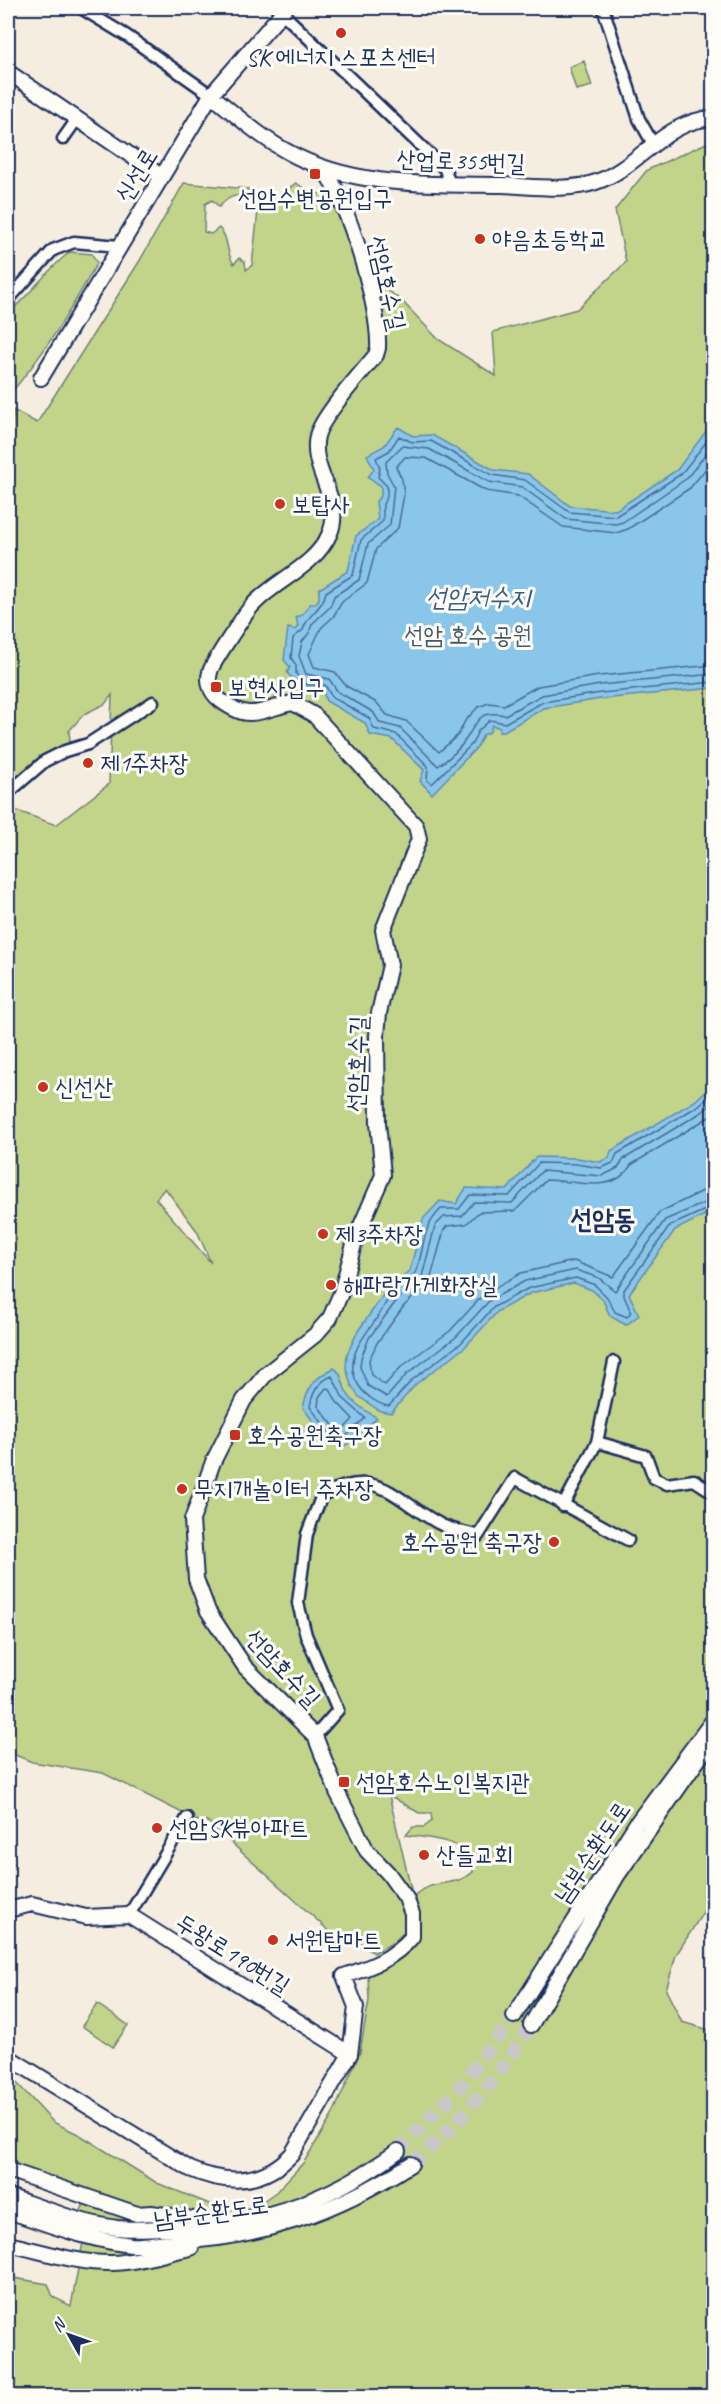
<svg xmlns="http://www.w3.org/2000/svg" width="721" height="2404" font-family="Caveat,'Poor Story',sans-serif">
<rect width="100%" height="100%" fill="#f6ede1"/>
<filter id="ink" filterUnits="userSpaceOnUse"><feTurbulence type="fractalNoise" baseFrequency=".0167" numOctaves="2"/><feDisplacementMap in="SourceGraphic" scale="12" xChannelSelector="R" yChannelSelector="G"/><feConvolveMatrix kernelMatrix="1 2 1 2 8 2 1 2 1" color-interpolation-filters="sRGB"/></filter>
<g filter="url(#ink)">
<path fill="#c2d489" stroke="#6e8274" stroke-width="1.5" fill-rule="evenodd" d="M584,61L592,86L576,90L569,67Z
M713,140L714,1895L676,1955L666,1990L682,2022L713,2031V2396H8V2277L48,2284L53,2297L71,2306L83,2242L75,2224L90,2190L11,2166L8,2160V2083L14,2080L53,2122L80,2135L157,2183L217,2207L253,2208L276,2192L304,2162L332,2116L360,2052L369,2000L368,1976L377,1967L393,1961L417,1912L416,1894C433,1879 457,1887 473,1872C474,1839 430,1839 406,1835L413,1827H424L432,1821L431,1813H419L389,1795L411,1889L405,1931L394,1942L374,1953L359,1942L356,1933L339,1940L207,1821H198L103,1773L32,1762L8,1752V472L10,473L13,410L37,423L139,262L184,183L248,189L251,193L247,197C235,193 227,198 219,207L212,200L205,204L204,232L211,234L219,228C230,238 225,253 234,264L239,258L245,262L246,270L252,265L258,211L296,183C311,193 320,198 336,190L360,269L402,301L438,339L496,376L493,332L577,309L626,262L615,210L647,170ZM112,695L109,784L56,825L9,808L14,789L29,780L22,771L71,751L69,731L84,714L105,704ZM165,1188L197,1231L211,1263L156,1199Z
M70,252L92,254L97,263C71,309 43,357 8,396V313C31,295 46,270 70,252Z
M97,2004L128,2025L113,2047L82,2026Z"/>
<path fill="#8ac6ea" stroke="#5e8ab2" stroke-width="1.5" d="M713,422V688L601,699L544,708L504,731L499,732L500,728L492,725L490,732L483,735L477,747L432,794L420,781L424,770L392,739L370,735L365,723L326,701L323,691L308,693L287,673L290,667L284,660L288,628L295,630L298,626L296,617L302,615L310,604H315L319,599V589L348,571L356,536L378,519L376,501L381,496V486L368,477L374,469L367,455L384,446L398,427L413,436L432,435L494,470L528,474L570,506L616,510L677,470Z
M713,1084V1211L675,1230L629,1294L639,1315L626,1325L610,1316L603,1300L592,1290L574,1283L531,1293L498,1311L465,1347L416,1384L391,1413L380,1411L358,1396L351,1385L346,1368L347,1354L358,1331L386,1291L410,1270L423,1219L440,1201L456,1204L466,1188L507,1190L536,1157L577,1158L600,1162L609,1158L611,1151L695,1101Z
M334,1368C343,1373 342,1385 347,1393C353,1404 367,1411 377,1418L345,1446L326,1438L303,1408C307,1388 315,1377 334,1368Z"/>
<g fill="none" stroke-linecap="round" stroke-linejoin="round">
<path stroke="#476b96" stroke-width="1.5" d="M714,432L681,474L616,516L569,512L525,480L492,475L431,441L412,442L399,436L389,451L376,458L380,468L378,477L387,486V497L383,504V521L361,540L353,575L326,592C323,609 307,614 303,630L293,638L291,658L296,665V674L307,685H325L332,697L369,718L374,729L396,734L428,766L427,780L432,784L472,744L478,731L490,720L505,723L543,702L601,693L714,682
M714,444L686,479L623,522L616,524L566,519L522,487L489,482L429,449L402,446L386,462L387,473L394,486L390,525L368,544L359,580L334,596L330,607L312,624L309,633L302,642L299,656L306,674L329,679L338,692L373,712L380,723L400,728L438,766C447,760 460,749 466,739C478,720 479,710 505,715L542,695L600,685L714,674
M714,459L690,488L628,529L616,533L563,527L518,496L486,491L426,458L405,457L396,467L402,479L404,494L398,528L376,549L367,583L342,602L333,617L321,628L309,654L314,667L335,672L346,686L377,703L387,715L406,721L439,752L458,735L465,721L478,707L489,703L504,705L538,686L599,676L714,665
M714,1092L698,1106L617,1154L613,1163L601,1168L576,1164L539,1163L509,1196L470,1195L459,1209H441C420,1230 426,1246 416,1271C412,1280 399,1286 393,1293C386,1300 383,1309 378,1317C363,1337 342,1360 359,1386C365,1395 378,1405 389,1406L412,1380L461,1343L494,1307L529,1288L576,1278L595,1285L607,1297L615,1312L627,1317L631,1312L624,1296V1290L670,1226L714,1206
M714,1102L702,1112L624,1159L618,1168L602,1176L542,1171L512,1203L474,1202L462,1216L444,1217L435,1226L422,1277L397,1300L369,1338L361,1358L360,1367L368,1386L387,1397L407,1374L456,1337L489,1301L525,1281L576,1270L599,1278L615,1291L665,1220L714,1199
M714,1114L631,1165C613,1196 576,1180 546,1180L515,1211L479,1212L466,1224L447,1226L444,1230L430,1281L404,1306L377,1343L369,1360L371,1375L385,1385L401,1367L450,1331L484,1294L521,1273L574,1261L613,1277L660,1212L703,1191L714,1190
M332,1376L343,1398L365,1418L343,1439L330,1433L310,1407C312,1393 319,1381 332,1376Z
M326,1388L330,1389L336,1401L353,1419L342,1431L335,1428L318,1406L319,1397Z"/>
<path stroke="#cac7c7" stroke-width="14" stroke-dasharray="14 7" stroke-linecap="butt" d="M398,2151L461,2086L514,2016
M411,2164C459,2124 498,2078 531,2025"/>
<defs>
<path id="street" d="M81,8L127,36L211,95
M277,8L445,169L450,185
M603,8L639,119L653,144
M63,139L77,119
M8,300L53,250L74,242L119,246
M8,793L45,761L65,751L88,744L153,702
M614,1362L597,1442L646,1456L654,1478L667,1484L694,1480L714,1493
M563,1506L597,1442
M315,1736L338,1710L306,1635L298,1603L307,1534L322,1495C380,1467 391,1497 438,1523C450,1530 466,1532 478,1536L515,1478L628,1540
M129,1915L187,1818"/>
<path id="secondary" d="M8,72L161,176
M211,95C236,115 260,137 288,152C353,188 429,184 501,185C531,186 568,192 596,182C640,167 664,120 714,118
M41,378L211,95L286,8
M8,1910L32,1904L86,1917L129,1915L350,2054L356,2007L344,1976C371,1967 393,1959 412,1937V1914L406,1898L388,1873L367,1851L337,1792L315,1736L245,1667L208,1611L196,1579L192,1520L213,1462L244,1400L266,1374L315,1335L330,1318L341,1293L356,1237L383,1175L378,1123L377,1036L379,1013L390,965L383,930L419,839L416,826L314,715L293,703C278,705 262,714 249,713C239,713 228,706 220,700C211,693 207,683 210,672C211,665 245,614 251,607C275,579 314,569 330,533C344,500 309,470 317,436C321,417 362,372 376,355L378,348C380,307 348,202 323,168
M514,2016L636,1824L714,1719
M531,2025L617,1876L714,1737
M8,2057L190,2169C227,2185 263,2185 292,2154L350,2054
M8,2170L137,2214L151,2213L200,2220
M8,2196C43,2208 80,2223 117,2228C135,2230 150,2228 168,2228C257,2225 325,2204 398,2151
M8,2211C48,2224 88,2240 131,2245C144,2246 158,2242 171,2242C260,2239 337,2212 411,2164
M8,2244C42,2251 78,2264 113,2263C140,2262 165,2253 191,2248"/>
</defs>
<use href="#street" stroke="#1b2f5e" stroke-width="15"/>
<use href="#secondary" stroke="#1b2f5e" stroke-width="18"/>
<use href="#street" stroke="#fdfcf7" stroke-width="10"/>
<use href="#secondary" stroke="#fdfcf7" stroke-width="14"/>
</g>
</g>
<g fill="#c8321e" stroke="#fdfcf7" stroke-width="2">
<circle cx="341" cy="33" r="6"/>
<rect x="309" y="168" width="12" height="12" rx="3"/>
<circle cx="480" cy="239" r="6"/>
<circle cx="280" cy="504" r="6"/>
<rect x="210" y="681" width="12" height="12" rx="3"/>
<circle cx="88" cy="763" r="6"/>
<circle cx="43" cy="1087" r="6"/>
<circle cx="323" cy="1234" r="6"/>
<circle cx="331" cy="1285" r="6"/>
<rect x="229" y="1429" width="12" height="12" rx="3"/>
<circle cx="182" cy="1489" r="6"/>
<circle cx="554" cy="1542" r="6"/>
<rect x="338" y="1776" width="12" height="12" rx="3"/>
<circle cx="157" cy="1828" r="6"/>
<circle cx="424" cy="1855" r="6"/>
<circle cx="273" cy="1940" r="6"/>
</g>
<g text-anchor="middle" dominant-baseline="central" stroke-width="6" stroke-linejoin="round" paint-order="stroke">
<g font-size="24" fill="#1b2f5e" stroke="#fdfcf7" text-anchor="start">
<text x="341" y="57" text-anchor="middle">SK 에너지 스포츠센터</text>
<text x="315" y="198" text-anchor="middle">선암수변공원입구</text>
<text x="492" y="239">야음초등학교</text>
<text x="292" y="504">보탑사</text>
<text x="228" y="687">보현사입구</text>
<text x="100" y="763">제1주차장</text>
<text x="55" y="1087">신선산</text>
<text x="335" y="1234">제3주차장</text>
<text x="343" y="1285">해파랑가게화장실</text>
<text x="247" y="1435">호수공원축구장</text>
<text x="194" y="1489">무지개놀이터 주차장</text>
<text x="542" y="1542" text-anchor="end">호수공원 축구장</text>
<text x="356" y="1782">선암호수노인복지관</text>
<text x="169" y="1828">선암SK뷰아파트</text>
<text x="436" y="1855">산들교회</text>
<text x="285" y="1940">서원탑마트</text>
</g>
<g font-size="24" fill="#1b2f5e" stroke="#fdfcf7">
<text transform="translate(461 161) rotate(2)">산업로355번길</text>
<text transform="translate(136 175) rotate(-58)">신선로</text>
<text transform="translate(387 283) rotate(77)">선암호수길</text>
<text transform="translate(357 1064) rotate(-88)">선암호수길</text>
<text transform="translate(283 1668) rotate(47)">선암호수길</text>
<text transform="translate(592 1852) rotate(-56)">남부순환도로</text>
<text transform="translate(233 1954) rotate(32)">두왕로190번길</text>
<text transform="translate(211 2212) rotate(-8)">남부순환도로</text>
</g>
<g font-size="24" fill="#455869" stroke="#fdfcf7">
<text x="468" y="635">선암 호수 공원</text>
</g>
<g font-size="26" font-style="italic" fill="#3c5c88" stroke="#fdfcf7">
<text x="478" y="597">선암저수지</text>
</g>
<g font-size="27" font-weight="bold" fill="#1b2f5e" stroke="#fdfcf7">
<text x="603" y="1219">선암동</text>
</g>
</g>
<rect width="721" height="2404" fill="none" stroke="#fdfcf7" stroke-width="30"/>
<rect x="15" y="15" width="691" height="2374" fill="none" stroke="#1b2f5e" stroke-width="2" filter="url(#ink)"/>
<g transform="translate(69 2335) rotate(310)" stroke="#fdfcf7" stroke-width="4.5" paint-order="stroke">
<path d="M0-4.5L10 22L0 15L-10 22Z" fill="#1b2f5e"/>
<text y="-9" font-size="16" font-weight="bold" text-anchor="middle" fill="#1b2f5e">N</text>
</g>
</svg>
